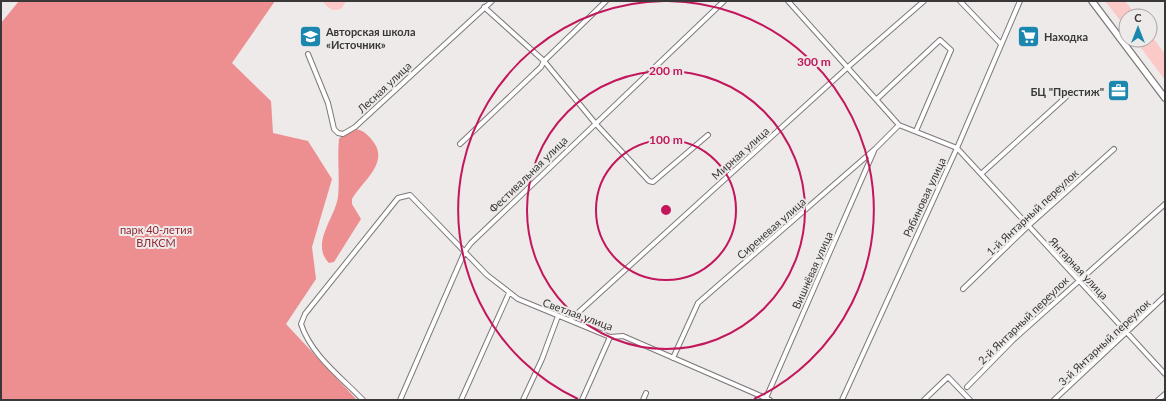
<svg xmlns="http://www.w3.org/2000/svg" width="1166" height="401" font-family="Lato,sans-serif">
<rect width="100%" height="100%" fill="#eeeaea"/>
<path fill="#fbc9c8" d="M322,1H346L342,8C333,13 328,8 322,1Z
M1105,1H1125L1137,16H1126V28Z
M1150,34L1165,54V80L1135,40H1150Z"/>
<path fill="#ed8f91" d="M19,1H275L232,63L271,101L273,133L308,141L332,179L312,247L316,279L286,324L357,400H1V23Z
M354,129C362,129 367,134 372,140C391,162 362,181 352,199V204L361,219L334,262L329,263C310,244 335,218 338,197C340,178 337,158 339,139L344,133Z"/>
<g fill="none" stroke-linecap="round" stroke-linejoin="round">
<defs>
<path id="minor" d="M788,1L899,125L957,148L1165,374
M960,1L1001,44
M484,7L544,61L595,123L649,181L653,182L708,135
M308,54L328,103L334,129L338,133L343,134L355,127L492,1
M877,99L940,40L951,50L916,131
M460,144L541,67L544,61L606,1
M981,174L1066,97
M963,289L1028,226L1114,149
M570,320L848,67L924,1
M673,358L698,303L875,149L899,125
M967,387L1013,340L1165,204
M766,398L874,151
M363,400C341,377 311,355 301,324L305,314L398,198L410,195L487,275L518,299L610,337L623,336L770,400
M400,400L465,251L471,243L724,1
M461,400L509,293
M523,400L542,359L558,316
M582,400L610,337
M643,400L646,393
M842,400L957,148L1020,1
M924,400L948,377L970,400
M1054,400L1165,296
M1158,400L1165,394"/>
<path id="secondary" d="M1092,1L1165,98"/>
</defs>
<use href="#minor" stroke="#7d7979" stroke-width="6"/>
<use href="#secondary" stroke="#7d7979" stroke-width="8"/>
<use href="#minor" stroke="#fff" stroke-width="4"/>
<use href="#secondary" stroke="#fff" stroke-width="5.5"/>
</g>
<g fill="none" stroke="#c2185b" stroke-width="2">
<circle cx="666" cy="210" r="70"/>
<circle cx="666" cy="210" r="139"/>
<path d="M578 399A209 209 0 0 1 664 1M668 1A209 209 0 0 1 754 399"/>
</g>
<defs>
<symbol id="supermarket-square" viewBox="-11 -11 22 22"><rect x="-9" y="-9" width="18" height="18" rx="4" fill="#1b87ae" stroke="#eeeaea"/><path d="M-6-5.5h2.5l.6 2H6L4.5 2H-2.5L-4.4-4H-6ZM-1.5 3.2a1.3 1.3 0 1 0 .1 0ZM3 3.2a1.3 1.3 0 1 0 .1 0Z" fill="#fff"/></symbol>
<symbol id="school-square" viewBox="-11 -11 22 22"><rect x="-9" y="-9" width="18" height="18" rx="4" fill="#1b87ae" stroke="#eeeaea"/><path d="M0-5L7-2L0 1L-7-2ZM-4 1L0 2.5L4 1V4Q0 6-4 4Z" fill="#fff"/></symbol>
<symbol id="office-square" viewBox="-11 -11 22 22"><rect x="-9" y="-9" width="18" height="18" rx="4" fill="#1b87ae" stroke="#eeeaea"/><path d="M-6-3h4V-5.5h4V-3h4V5H-6ZM-1-4.5V-3h2v-1.5ZM-6 0V1H6V0Z" fill="#fff"/></symbol>
</defs>
<g fill-rule="evenodd">
<use href="#supermarket-square" x="1016" y="24" width="25" height="25"/>
<use href="#school-square" x="298" y="24" width="25" height="25"/>
<use href="#office-square" x="1106" y="78" width="25" height="25"/>
</g>
<g text-anchor="middle" dominant-baseline="central" stroke-width="4" stroke-linejoin="round" paint-order="stroke">
<g font-size="11" font-weight="bold" fill="#393737" stroke="#eeeaea" text-anchor="start">
<text x="326" y="31">Авторская школа<tspan x="326" dy="13">«Источник»</tspan></text>
<text x="1044" y="36">Находка</text>
<text x="1104" y="91" text-anchor="end">БЦ "Престиж"</text>
</g>
<g font-size="11" fill="#393737" stroke="#eeeaea">
<text transform="translate(384 87) rotate(-43)">Лесная улица</text>
<text transform="translate(740 153) rotate(-42)">Мирная улица</text>
<text transform="translate(528 174) rotate(-44)">Фестивальная улица</text>
<text transform="translate(924 197) rotate(-65)">Рябиновая улица</text>
<text transform="translate(1032 212) rotate(-43)">1-й Янтарный переулок</text>
<text transform="translate(771 228) rotate(-41)">Сиреневая улица</text>
<text transform="translate(1079 268) rotate(47)">Янтарная улица</text>
<text transform="translate(812 270) rotate(-66)">Вишнёвая улица</text>
<text transform="translate(578 314) rotate(20)">Светлая улица</text>
<text transform="translate(1023 320) rotate(-44)">2-й Янтарный переулок</text>
<text transform="translate(1104 342) rotate(-43)">3-й Янтарный переулок</text>
</g>
<g font-size="11" fill="#932632" stroke="#eeeaea">
<text x="156" y="229">парк 40-летия<tspan x="156" dy="13">ВЛКСМ</tspan></text>
</g>
</g>
<circle cx="666" cy="210" r="6" fill="#c2185b" stroke="#eeeaea" stroke-width="2"/>
<g font-size="12" text-anchor="middle" font-weight="bold" fill="#c2185b" stroke="#eeeaea" stroke-width="4" stroke-linejoin="round" paint-order="stroke">
<text x="814" y="66">300 m</text>
<text x="666" y="75">200 m</text>
<text x="666" y="144">100 m</text>
</g>
<rect width="1166" height="401" fill="none" stroke="#393737" stroke-width="4"/>
<g transform="translate(1138 28)"><circle r="19" fill="#eeeaea" stroke="#a6a2a2"/>
<path d="M0-3L7 15L0 10L-7 15Z" fill="#1b87ae"/>
<text y="-6" font-size="11" font-weight="bold" text-anchor="middle" fill="#393737">С</text>
</g>
</svg>
